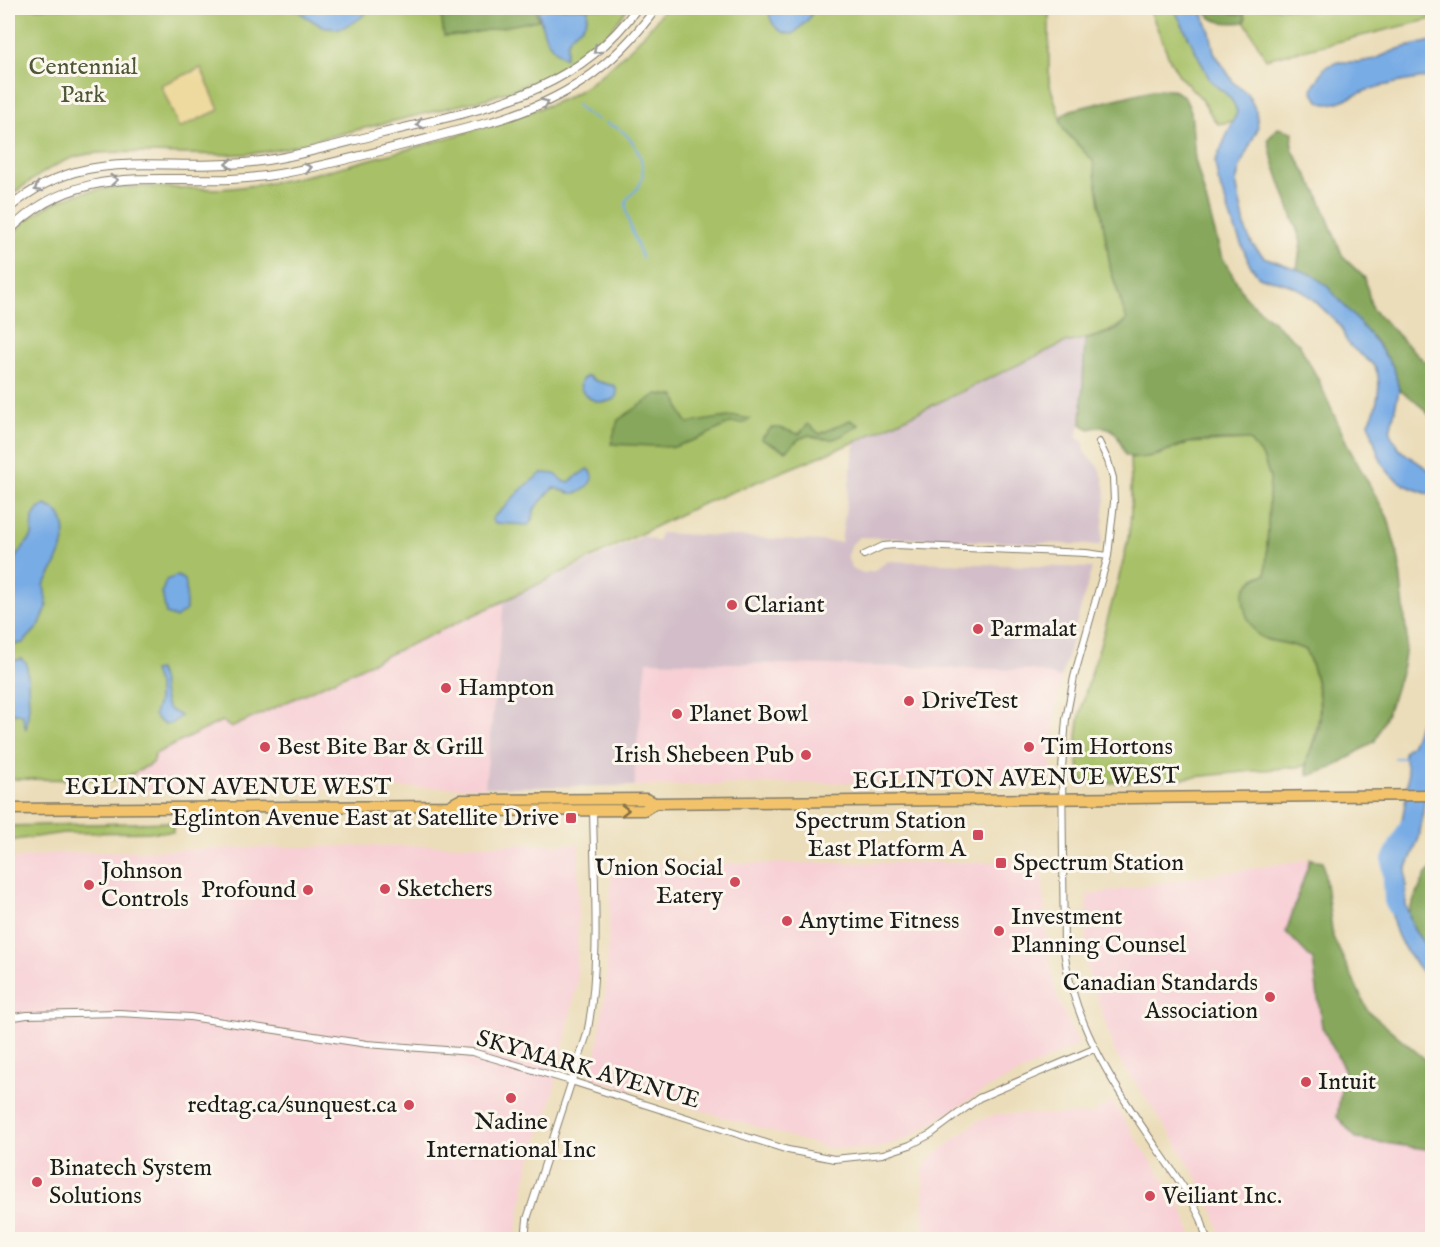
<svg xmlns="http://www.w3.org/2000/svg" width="1440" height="1247" font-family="'IM FELL English',serif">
<rect width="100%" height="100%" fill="#fbf7ec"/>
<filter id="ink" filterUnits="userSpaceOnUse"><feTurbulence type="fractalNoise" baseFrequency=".0167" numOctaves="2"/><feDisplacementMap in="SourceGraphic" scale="12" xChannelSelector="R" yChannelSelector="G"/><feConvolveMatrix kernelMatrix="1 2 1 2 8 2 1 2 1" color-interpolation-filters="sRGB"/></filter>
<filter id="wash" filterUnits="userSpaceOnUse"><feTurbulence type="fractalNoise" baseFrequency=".008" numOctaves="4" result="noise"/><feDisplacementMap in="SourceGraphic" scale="24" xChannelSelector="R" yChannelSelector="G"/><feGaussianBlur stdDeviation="1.35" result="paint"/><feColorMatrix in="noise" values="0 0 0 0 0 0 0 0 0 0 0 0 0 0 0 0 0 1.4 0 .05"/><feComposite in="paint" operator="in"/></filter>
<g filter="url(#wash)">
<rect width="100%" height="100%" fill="#ebddb9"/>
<path fill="#f7cfd5" d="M504,601L485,787L120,790L121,780L152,763L155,754L178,742L222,721L231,728Z
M646,661L1032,670L1061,678L1054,723L1051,779L635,786V762Z
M579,844L577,984L552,1099L529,1164L515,1239H8V860L57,853L286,847Z
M1310,859L1286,932L1313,960L1322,1027L1344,1069L1343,1087L1357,1139L1432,1150V1239H1222L1209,1198L1173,1138L1116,1055L1086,964L1087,895Z
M1041,862L1049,962L1058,1000L1079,1044L988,1088L908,1138L876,1149L828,1148L591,1078L599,1038L606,987L612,864Z
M1112,1102L1182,1207L1193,1239H924L923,1170L928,1160L978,1121L998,1114L1089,1115Z"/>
<path fill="#d2bdc8" d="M1085,340L1081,423L1076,437L1084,443L1085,453L1088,457L1096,463L1103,477L1106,492L1101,545L859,537L850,546L847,557L852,568L863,573L874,571L888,561L1092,568L1061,678L1032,670L647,661L635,762V786L485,787L504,601L644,536L658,542L660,533L841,542L855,442L1064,343Z"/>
<path fill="#a8c167" stroke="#626e42" stroke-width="1.5" d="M8,8H628L612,29L572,60L543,79L489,98L311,141C257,160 204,154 147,153C127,152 99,151 79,156C52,163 30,182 8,197Z
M664,8H1049V82L1064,130L1093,161L1111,271L1127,320C1109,335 1087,339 1064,343L855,442L695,507L504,601L231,728L222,721L155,754L153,763L121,780L8,779V239C58,181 117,186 187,188C202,188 218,190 232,188C299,181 362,161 427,144C460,134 493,125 526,113C543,107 561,102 577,92C602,77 650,33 664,8Z
M1149,8H1174L1200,59L1218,88L1228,94L1235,104L1237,112L1235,121L1218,124L1213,118L1202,99L1180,77L1170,60Z
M1230,8H1432V19L1266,59L1245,22L1246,18L1231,12Z
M1249,440L1263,457L1270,477L1266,574L1254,578L1267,640L1289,644L1306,650C1325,699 1323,718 1305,766L1183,778L1092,784L1082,780C1067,736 1088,684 1101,642C1110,609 1120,577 1127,544C1133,516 1131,487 1130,458L1156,456L1188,443Z
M173,822V832L63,833L8,841V826Z"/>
<path fill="#86a75c" stroke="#51623c" stroke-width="1.5" d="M440,8H535L539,20L462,35L444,36Z
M1202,8H1230L1231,12L1245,15V22C1227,24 1212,24 1202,8Z
M1171,89L1184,96L1191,111L1195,159L1221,255L1246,298L1299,344L1317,377L1349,448L1388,518L1399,560L1407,639L1403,666L1392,701L1375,741L1332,768L1308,776C1303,759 1312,750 1317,735C1325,706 1317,677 1306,650C1300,648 1294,645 1288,644C1279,641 1270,642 1261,637C1249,629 1237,598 1247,586C1252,579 1259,577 1266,574L1270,477L1263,457L1249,440C1229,441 1207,439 1188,443C1168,448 1146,464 1125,455C1118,434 1114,422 1089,429L1081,424L1085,340L1116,330L1127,320L1111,271L1093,161L1064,130L1060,121L1063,114L1071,110L1152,90Z
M1278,128L1293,132L1292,149L1318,194L1343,257L1365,278L1372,309L1424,361L1432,362V418L1417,402L1399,390L1394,368L1375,340L1313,275L1297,269L1301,242L1273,161L1268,139Z
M657,394L675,396C681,407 678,411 688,423L735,416L750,419L745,423H731L700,438L674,447L611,444L618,420Z
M850,420L859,425C839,438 833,444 809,435L799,439L786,451L761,439L771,428H780L799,434L808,424L820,434Z
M1310,859L1323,861L1333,937L1368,1011L1432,1065V1150L1357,1139L1337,1117L1344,1069L1322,1027L1313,960L1286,932Z
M1432,868V955L1414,930L1408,913L1426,874Z"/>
<path fill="#eeda9e" stroke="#857b5d" stroke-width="1.5" d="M201,68L219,110L179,128L161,85Z"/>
<path fill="#78ace5" stroke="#4a6480" stroke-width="1.5" d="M294,8H369C366,14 362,17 356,21C331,38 315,23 294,8Z
M538,8H588C588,31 576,26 569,39C565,45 568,51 565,58C544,44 543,32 538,8Z
M772,8H815L807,21L793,34C780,34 771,26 769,12Z
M1174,8H1200L1210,32L1214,52L1234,83L1248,94L1256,111L1258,128L1241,164L1236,182L1246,231L1253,245L1264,257L1313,275L1329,288L1375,341L1394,368L1399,390L1390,432L1393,439L1400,450L1432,472V495C1384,481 1381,468 1369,422C1377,410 1384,377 1373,365C1365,356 1351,350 1346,340C1343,335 1343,330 1341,327C1336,320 1329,315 1324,310C1301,286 1291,284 1259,277L1249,263L1233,224L1218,180L1215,162L1237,112C1232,94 1222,93 1210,80Z
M1432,41V77C1411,80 1389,83 1368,90C1356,94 1340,104 1328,104C1319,104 1315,97 1312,89L1325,67L1338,62H1359L1375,59L1398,49Z
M588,376L596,381L615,386L617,391L616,398C593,412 567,383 588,376Z
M587,469L591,471L593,476C591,485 582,494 572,493C565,493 560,488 553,488L535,508L531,522L528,525L494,523L492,519C496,513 502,511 506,506C517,492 528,483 542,473L555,474L564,482H569Z
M46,505C52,508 58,511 61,517C72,537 55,568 44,585L47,607L39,626L23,643L8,646V582L17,555L32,536L33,517L38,509Z
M177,576L185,580C188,591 185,599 186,610L176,618L166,614L162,592L166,580Z
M21,659L27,664L29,706L26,730L22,714L8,712V662Z
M158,670C164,681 162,700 168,708C171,711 177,714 181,716C169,727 164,728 154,715L158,701V685L153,671Z
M1432,703V750L1430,760L1422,819L1419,838L1406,870V906L1414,930L1432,955V983C1418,968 1399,945 1394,925C1381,877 1406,826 1408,778C1409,769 1403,763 1404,751L1412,744L1422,716Z"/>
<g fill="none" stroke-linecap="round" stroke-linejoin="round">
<path stroke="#78ace5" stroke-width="2" d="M576,104L582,111L598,120
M605,123L618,128
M621,130C637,143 651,170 637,189C633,194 627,196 626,203C625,218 637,243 642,258
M1395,758H1404"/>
<path stroke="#78ace5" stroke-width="14" d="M1394,908L1391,901L1389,859L1407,824"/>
</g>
</g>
<g filter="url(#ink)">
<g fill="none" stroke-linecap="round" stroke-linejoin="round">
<defs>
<path id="minor" d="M1099,442L1108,461L1113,478L1114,502L1108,556L1074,677L1066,719L1062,768L1064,951C1076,1044 1138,1118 1188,1194L1201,1219L1207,1240
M864,555L883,546L895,545L1086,553L1108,556
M8,1018L27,1015L119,1013L190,1017L367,1044L472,1052L571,1081L788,1150L834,1159L883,1154L910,1145L931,1134L979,1098L1094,1049
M525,1240L527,1219L587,1034C601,965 594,881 593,809"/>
<path id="tertiary" d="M8,209C78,148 145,169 228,164C280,162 330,146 379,134C478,109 573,97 637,8
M8,232C86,151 180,192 279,174C350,161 420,140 491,122C563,101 612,69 656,8"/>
<path id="primary" d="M449,806L460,800L646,799L655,803L1432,795
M8,809L449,806L461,811L644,810L655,803"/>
</defs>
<use href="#minor" stroke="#847c6a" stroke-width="8"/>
<use href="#tertiary" stroke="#847c6a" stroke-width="10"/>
<use href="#primary" stroke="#847c6a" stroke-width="13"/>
<use href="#minor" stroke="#fff" stroke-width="6"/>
<use href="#tertiary" stroke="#fff" stroke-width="8"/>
<use href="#primary" stroke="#f2c36a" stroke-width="10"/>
</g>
<defs><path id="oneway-chevron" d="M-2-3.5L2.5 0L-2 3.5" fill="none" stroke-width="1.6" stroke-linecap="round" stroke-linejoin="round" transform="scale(1.5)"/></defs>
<g stroke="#999">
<use href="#oneway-chevron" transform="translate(597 50) rotate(139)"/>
<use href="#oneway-chevron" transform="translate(545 103) rotate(-25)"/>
<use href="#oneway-chevron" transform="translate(420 124) rotate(166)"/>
<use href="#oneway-chevron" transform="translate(229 164) rotate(177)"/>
<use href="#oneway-chevron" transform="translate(308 168) rotate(-14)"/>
<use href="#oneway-chevron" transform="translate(114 180) rotate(-4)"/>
<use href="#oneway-chevron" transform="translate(38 188) rotate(151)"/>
</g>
<use stroke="#877043" href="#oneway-chevron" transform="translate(625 810)"/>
</g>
<g fill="#d1495b" stroke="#fbf7ec" stroke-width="2">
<circle cx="732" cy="605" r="6"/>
<circle cx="978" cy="629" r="6"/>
<circle cx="446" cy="688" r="6"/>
<circle cx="909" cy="701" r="6"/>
<circle cx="677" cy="714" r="6"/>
<circle cx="265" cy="747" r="6"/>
<circle cx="1029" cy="747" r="6"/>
<circle cx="806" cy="755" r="6"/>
<rect x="565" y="812" width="12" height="12" rx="3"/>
<rect x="972" y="829" width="12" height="12" rx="3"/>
<rect x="995" y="857" width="12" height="12" rx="3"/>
<circle cx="735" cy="882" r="6"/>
<circle cx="89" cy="885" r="6"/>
<circle cx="385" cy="889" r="6"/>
<circle cx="308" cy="890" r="6"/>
<circle cx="787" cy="921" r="6"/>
<circle cx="999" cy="931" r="6"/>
<circle cx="1270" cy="997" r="6"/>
<circle cx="1306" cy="1082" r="6"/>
<circle cx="511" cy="1098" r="6"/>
<circle cx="409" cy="1105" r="6"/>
<circle cx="37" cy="1182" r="6"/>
<circle cx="1150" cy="1196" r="6"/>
</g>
<g text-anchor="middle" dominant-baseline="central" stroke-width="6" stroke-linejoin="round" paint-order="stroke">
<g font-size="24" fill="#4d5636" stroke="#fbf7ec">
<text x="83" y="67">Centennial<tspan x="83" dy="28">Park</tspan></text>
</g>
<g font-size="24" fill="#1c1c1c" stroke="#fbf7ec" text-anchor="start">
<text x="744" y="605">Clariant</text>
<text x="990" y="629">Parmalat</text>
<text x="458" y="688">Hampton</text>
<text x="921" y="701">DriveTest</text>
<text x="689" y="714">Planet Bowl</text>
<text x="277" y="747">Best Bite Bar &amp; Grill</text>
<text x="1041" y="747">Tim Hortons</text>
<text x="794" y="755" text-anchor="end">Irish Shebeen Pub</text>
<text x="559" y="818" text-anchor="end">Eglinton Avenue East at Satellite Drive</text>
<text x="966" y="821" text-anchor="end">Spectrum Station<tspan x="966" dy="28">East Platform A</tspan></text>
<text x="1013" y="863">Spectrum Station</text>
<text x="723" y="868" text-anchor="end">Union Social<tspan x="723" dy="28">Eatery</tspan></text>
<text x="101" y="871">Johnson<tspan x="101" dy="28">Controls</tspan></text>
<text x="397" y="889">Sketchers</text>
<text x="296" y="890" text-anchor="end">Profound</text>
<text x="1011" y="917">Investment<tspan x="1011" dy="28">Planning Counsel</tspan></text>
<text x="799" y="921">Anytime Fitness</text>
<text x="1258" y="983" text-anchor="end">Canadian Standards<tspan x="1258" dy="28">Association</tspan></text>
<text x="1318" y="1082">Intuit</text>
<text x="397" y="1105" text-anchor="end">redtag.ca/sunquest.ca</text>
<text x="511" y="1122" text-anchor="middle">Nadine<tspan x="511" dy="28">International Inc</tspan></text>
<text x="49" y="1168">Binatech System<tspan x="49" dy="28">Solutions</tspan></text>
<text x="1162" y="1196">Veiliant Inc.</text>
</g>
<g font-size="24" fill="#1c1c1c" stroke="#fbf7ec">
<text transform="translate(1016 779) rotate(-1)">EGLINTON AVENUE WEST</text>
<text x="228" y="787">EGLINTON AVENUE WEST</text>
<text transform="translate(588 1070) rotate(16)">SKYMARK AVENUE</text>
</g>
</g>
<rect width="1440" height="1247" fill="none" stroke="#fbf7ec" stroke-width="30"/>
</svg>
